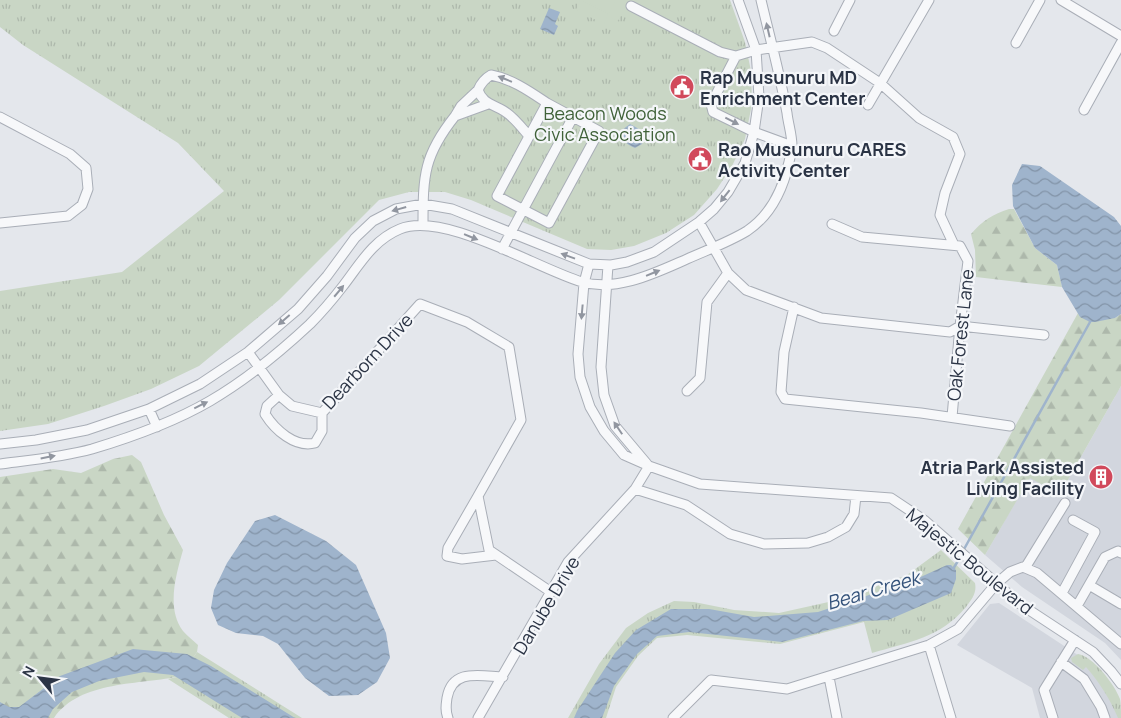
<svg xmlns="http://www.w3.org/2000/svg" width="1121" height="718" font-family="Manrope,sans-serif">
<defs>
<pattern id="grass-tufts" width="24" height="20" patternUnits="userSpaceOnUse" patternTransform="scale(1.25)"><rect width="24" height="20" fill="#c9d6c5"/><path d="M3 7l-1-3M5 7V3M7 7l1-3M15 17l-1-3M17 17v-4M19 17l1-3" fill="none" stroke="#adb8ab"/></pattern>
<pattern id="forest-firs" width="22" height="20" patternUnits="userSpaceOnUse" patternTransform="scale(1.25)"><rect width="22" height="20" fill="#c9d6c5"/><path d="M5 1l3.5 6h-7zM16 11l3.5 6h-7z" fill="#adb8ab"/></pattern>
<pattern id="water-waves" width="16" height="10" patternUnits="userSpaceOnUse" patternTransform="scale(1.25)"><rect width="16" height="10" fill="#9fb4cc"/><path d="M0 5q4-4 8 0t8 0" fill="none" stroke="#8293a7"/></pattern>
</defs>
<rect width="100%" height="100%" fill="#e4e7ec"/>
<path fill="#d2d6de" d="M1121,386V660L1105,643L1022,587L985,555L1030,477L1060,494Z
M999,603L1090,663L1121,718H1040L1032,688L957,645L990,604Z"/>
<path fill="url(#grass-tufts)" d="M0,0H730L745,42L751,71L752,104L745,139L732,166L717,189L694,215L666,233L634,246L611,250L587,249L471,200L445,192H409L379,200L279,300L199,366L151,389L104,406L48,424L0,431V291L122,272L224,191L178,143L23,45L0,27Z
M941,550L975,583C977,593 972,599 966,607C940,638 909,642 872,653L864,622L780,644L687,635L657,638L638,656L616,687L606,718H568L599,664L626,628L648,613L674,601L694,602L734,610L779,613L842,599L907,575Z
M197,652L302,718H229L168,679L181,676Z
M1078,654C1093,656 1115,685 1120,699C1121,704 1121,712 1121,718H1118C1110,699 1100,683 1086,667L1083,670L1072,662L1071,658Z"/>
<path fill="url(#forest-firs)" d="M1009,209H1014L1035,248L1057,265L1062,287L976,277L975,250L971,234C982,221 993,214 1009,209Z
M1078,313L1080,317L1115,318L1121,314V386L1060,494L1030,478L985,555L958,529Z
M132,455L141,462L164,515L183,550C176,575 166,608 183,631C187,636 193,640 198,645L197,652L181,676C141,685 80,680 54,718H0V477L53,469L81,473L113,459Z"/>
<path fill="#c9d6c5" d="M580,0L608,14L604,24L576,10Z
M585,0H616L609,13Z
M617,0H629L618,21L609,16Z"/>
<path fill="url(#water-waves)" d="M549,8L560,12L555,24L558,26L554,35L540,29Z
M630,124L639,129L645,136L642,144L635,148C626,144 622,141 622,130Z
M1022,164L1040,166L1114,217L1121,226V314L1115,318L1095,322H1090L1080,317L1062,287L1057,265L1035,248L1013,206L1012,185Z
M275,515L326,541L356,565L386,633L390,658L377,682L358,695L329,696L305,678L278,644L263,636L236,633L218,625L211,608L214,590L227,563L255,521Z
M947,565H951L956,570V579L951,593L888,620L863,621L782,642L689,632L657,636L637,654L614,686L602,718H574L577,711L615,653L636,630L671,609H709L754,617L818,612L914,580Z
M133,649L187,654L211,666L295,718H242L173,675L144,672L99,681L72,692L53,709L48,718H0V702L9,707H19L60,676Z"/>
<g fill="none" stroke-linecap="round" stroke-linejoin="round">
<path stroke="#9fb4cc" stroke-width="2.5" d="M963,551L1090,322
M953,569L961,556"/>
<defs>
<path id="minor" d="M1061,0L1121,36
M631,6L720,52L736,56L756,50L812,42L827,48L880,83L919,118L953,137L960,154L945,193L940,215L954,245
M834,31L850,0
M1016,43L1040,0
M736,56L711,104L713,112L754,132L792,146
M478,90L461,106L455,116L488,104
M547,103L599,131L549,223L497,196Z
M868,105L929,0
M1084,110L1121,43
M0,117L70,154L86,168L88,189L82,205L68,216L0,223
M529,136C522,128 514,117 504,111C493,104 483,104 478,90C481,83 484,79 491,75C512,79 529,91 547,103
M699,222L728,273L746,290L821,318L950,332L960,326L1044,335
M423,224C423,175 424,155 455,116
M832,224L862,237L960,246L968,261L960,326L952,417
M502,249L573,117
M589,264L584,283L578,354L580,377L590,407L604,431L624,455L649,466L700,484L891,498L924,520L1020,604L1093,652L1111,671L1121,684
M608,265L601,367L604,395L615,426L647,464
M794,307L784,352L781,392L785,399L921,413L1010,426
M248,352L279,395L292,406L322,413L420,304L467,322L509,347L521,420L478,496L489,550L551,592
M687,391L700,378L707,302L728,273
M279,395L267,406L265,414C275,430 295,448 315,443L322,431V413
M149,409L157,427
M0,444L36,440L87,430L149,409L200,384L248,352L298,309L327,276L355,238L373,221L396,209L423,204L452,209L589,264L611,265L627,262L654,252L699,222L714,209L728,192L745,163L754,132L759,97L756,50L738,0
M0,464C31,460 63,457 92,449C132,437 174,422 210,401C246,380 280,352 310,324C322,312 333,299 343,286C360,264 373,240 400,229C444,211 536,268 582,282C617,292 655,273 687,259C707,250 729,242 747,231C771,215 783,189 789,162C790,157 792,151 792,146C792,135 788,123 787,113C780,75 770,38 761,0
M635,489L686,505L730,534L764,544L808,543L828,537L846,527L854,514L856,496
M478,496L448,548L447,556L462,559L496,555
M1025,568L1065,503
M1089,585L1121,604
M1062,593L1095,532L1073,520
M1077,606L1105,557L1118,551L1121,553
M929,645L951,718
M1061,662L1084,679L1101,707L1105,718
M829,677L837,718
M448,718C445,711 446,705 447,698C452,668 480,676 503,677
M478,718L568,562L635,489L649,466
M673,718L711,680L787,689L929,645L958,629L996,584L1010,572L1023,567L1037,573L1121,644
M1053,718L1044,690L1075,640"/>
</defs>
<use href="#minor" stroke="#a9aeb7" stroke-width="11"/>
<use href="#minor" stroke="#f7f8fa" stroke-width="9"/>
</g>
<defs><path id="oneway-solid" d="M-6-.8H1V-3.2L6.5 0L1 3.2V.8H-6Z" transform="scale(1.25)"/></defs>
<g fill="#9196a0">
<use href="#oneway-solid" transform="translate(768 30) rotate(-103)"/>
<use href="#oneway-solid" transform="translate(505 79) rotate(-158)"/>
<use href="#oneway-solid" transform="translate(732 121) rotate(27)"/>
<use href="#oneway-solid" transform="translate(725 196) rotate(128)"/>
<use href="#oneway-solid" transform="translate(399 209) rotate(164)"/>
<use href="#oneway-solid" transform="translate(471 237) rotate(22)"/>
<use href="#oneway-solid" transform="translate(568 256) rotate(-160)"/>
<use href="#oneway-solid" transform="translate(653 273) rotate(-22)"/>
<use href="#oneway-solid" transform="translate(339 291) rotate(-50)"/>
<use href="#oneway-solid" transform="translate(582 312) rotate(95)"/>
<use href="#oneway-solid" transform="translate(284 320) rotate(139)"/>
<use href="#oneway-solid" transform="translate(201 405) rotate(-26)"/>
<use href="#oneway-solid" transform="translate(618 428) rotate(-124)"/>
<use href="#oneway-solid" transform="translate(48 457) rotate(-11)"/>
</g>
<defs>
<symbol id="civic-disc" viewBox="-11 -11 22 22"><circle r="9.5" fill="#d1495b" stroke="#f4f6f9"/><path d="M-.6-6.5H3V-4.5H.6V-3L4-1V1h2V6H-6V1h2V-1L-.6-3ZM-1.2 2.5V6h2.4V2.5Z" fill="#fff"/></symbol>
<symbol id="building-disc" viewBox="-11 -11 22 22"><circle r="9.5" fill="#d1495b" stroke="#f4f6f9"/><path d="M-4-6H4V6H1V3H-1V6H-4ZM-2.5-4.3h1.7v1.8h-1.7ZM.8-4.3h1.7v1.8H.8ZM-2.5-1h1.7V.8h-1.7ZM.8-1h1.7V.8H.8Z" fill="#fff"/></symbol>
</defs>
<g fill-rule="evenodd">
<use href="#civic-disc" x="668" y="73" width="28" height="28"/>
<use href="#civic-disc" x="686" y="145" width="28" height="28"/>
<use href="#building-disc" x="1087" y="463" width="28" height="28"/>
</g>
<g text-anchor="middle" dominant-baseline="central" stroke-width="4.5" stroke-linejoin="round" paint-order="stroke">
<g font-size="18" font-weight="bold" fill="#2b3445" stroke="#f4f6f9" text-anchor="start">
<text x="700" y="77">Rap Musunuru MD<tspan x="700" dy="21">Enrichment Center</tspan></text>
<text x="718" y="149">Rao Musunuru CARES<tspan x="718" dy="21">Activity Center</tspan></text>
<text x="1084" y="467" text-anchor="end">Atria Park Assisted<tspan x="1084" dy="21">Living Facility</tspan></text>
</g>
<g font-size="18" fill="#3f6138" stroke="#f4f6f9">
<text x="605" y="113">Beacon Woods<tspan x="605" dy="21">Civic Association</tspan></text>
</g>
<g font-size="18" fill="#2b3445" stroke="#f4f6f9">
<text transform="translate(960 335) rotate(-84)">Oak Forest Lane</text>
<text transform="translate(367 361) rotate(-47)">Dearborn Drive</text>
<text transform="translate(970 561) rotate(39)">Majestic Boulevard</text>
<text transform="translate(546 605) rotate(-59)">Danube Drive</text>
</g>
<g font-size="19" font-style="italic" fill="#34527a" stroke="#f4f6f9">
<text transform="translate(873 590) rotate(-16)">Bear Creek</text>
</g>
</g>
<g transform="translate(40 678) rotate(299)" stroke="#f4f6f9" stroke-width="4" paint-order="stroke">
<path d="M0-4L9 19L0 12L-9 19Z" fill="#2b3445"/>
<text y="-8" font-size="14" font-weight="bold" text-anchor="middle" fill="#2b3445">N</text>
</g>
</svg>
